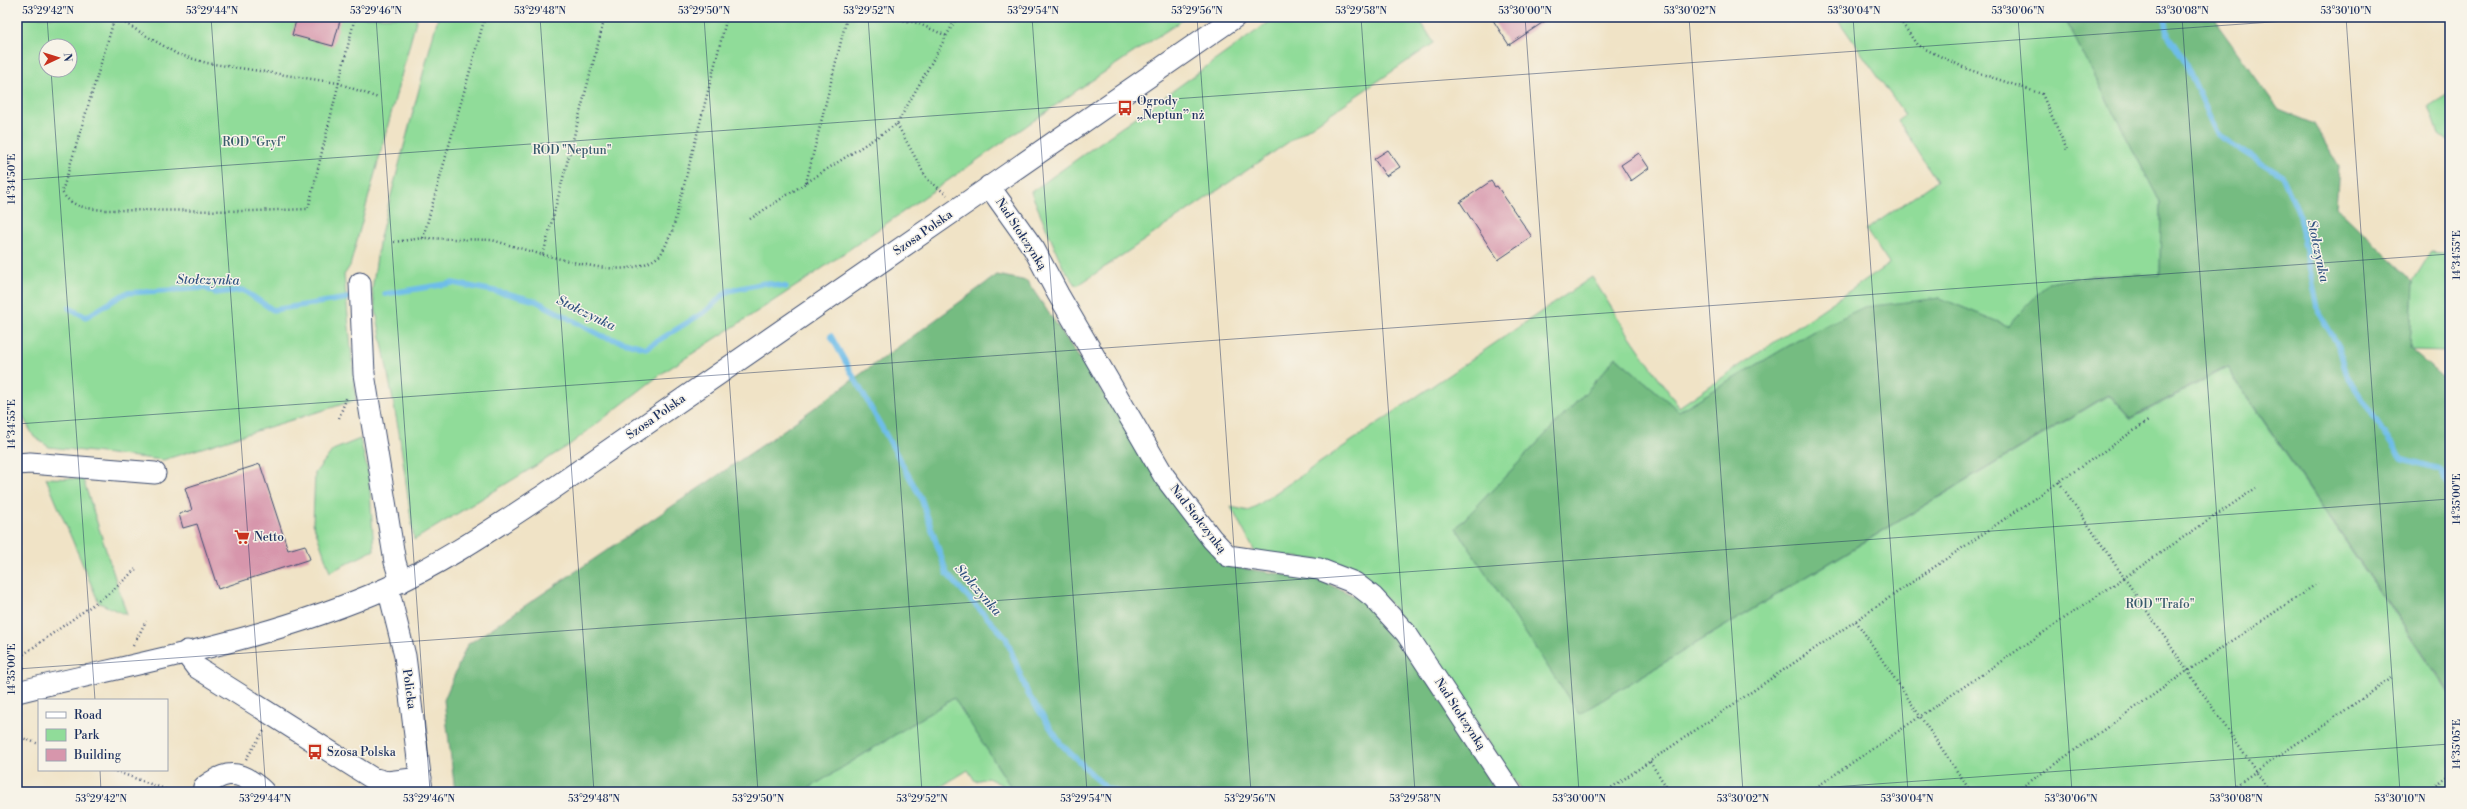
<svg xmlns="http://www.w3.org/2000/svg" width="2467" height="809" font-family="'Libre Bodoni',serif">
<rect width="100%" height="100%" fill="#f7f3e8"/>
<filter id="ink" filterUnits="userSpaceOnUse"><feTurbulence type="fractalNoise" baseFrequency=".025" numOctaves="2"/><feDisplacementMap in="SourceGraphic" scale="8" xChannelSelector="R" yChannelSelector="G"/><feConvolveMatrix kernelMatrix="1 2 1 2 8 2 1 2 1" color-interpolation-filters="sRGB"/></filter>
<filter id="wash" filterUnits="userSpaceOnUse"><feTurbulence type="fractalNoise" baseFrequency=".012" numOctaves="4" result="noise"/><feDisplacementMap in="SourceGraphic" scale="16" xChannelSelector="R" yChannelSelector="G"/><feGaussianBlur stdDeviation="0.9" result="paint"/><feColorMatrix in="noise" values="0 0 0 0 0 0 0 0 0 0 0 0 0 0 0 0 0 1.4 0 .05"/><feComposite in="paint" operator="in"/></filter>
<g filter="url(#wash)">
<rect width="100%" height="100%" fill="#f0e3c6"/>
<path fill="#90dc99" stroke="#56867c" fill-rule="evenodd" d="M17,17H417L350,266L344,275L356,400L163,460L49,447L34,437L17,406ZM46,46H70V70H46Z
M438,17H1187L1079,89L804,281L661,374L568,446L414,540L399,432L372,290L380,237Z
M1276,17H1418L1434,43L1077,286L1063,267L1031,192Z
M1836,17H2064L2161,204L2160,275L2088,276L2048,283L2008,326L1940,298L1812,332L1679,411L1616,357L1588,390L1456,528L1579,714L2109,395L2131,419L2227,368L2450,695V792H1523L1451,686L1388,601L1349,564L1255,552L1231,507L1249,511L1592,277L1625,329L1679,407L1889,264L1866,230L1937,181L1898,120L1905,115Z
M2450,93V142L2439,134L2429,106Z
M2431,252L2450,254V351L2410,350L2413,281Z
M360,439L369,476L374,550L330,572L313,523L315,473L333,450Z
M46,478L83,479L127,615L99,603Z
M954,698L1014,792H1007L1002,785L988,778L975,781L968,770L932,792H803Z"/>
<path fill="#74bc81" stroke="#487670" d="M2064,17H2212L2279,110L2314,124L2339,167L2336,207L2413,281L2410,349L2450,384V693L2227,367L2131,418L2109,394L1579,714L1456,528L1588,390L1616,357L1679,411L1812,332L1864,307L1940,298L2008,326L2048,283L2088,276L2160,275L2161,204Z
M997,275L1027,281L1144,453L1228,566L1319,580L1366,601L1425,673L1497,792H1014L954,698L803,792H455L444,700L467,645L770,440Z"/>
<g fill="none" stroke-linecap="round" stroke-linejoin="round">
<path stroke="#6ebde9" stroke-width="5.5" d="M2165,17L2168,35L2185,62L2218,135L2282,176L2298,212L2319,313L2339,347L2347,376L2401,458L2439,469L2450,487
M385,294L453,283L509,294L536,301L602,336L646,348L706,311L728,291L765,283L786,287
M69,308L86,317L126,293L205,288L215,293L243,290L273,310L348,298
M831,336L921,498L947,574L1006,638L1028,694L1061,744L1106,788L1118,792"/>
</g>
<g id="blocks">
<path fill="#d796ac" d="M297,17H341L333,46L292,35Z
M1491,17H1551L1509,45Z
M1388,150L1400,167L1386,176L1374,159Z
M1639,153L1649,168L1631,181L1621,165Z
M1491,181L1495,187L1497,186L1532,237L1498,260L1460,202Z
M260,464L288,550L305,545L310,559L218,589L197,524L183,528L179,514L192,510L185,488Z"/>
</g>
</g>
<g filter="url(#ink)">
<use href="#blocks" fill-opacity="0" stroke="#3b4a6e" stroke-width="1"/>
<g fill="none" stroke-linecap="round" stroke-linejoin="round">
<defs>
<path id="minor" d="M989,186L1034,249L1058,294L1164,476L1212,539L1228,556L1319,569L1355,583L1373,597L1406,633L1511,792
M360,283L364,374L395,562L401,582
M17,464L30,463L155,473
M388,588L405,656L422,791
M187,651L190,659L196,667L372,778L387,782L421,778
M17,692C141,662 270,640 387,588C441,564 491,530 541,497L1235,17
M203,792L204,787C221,774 234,769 252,782C256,785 261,788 264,792"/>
</defs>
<use href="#minor" stroke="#3b4a6e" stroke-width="23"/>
<path stroke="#3b4a6e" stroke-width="2.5" stroke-dasharray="1 3" stroke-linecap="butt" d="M115,17L62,192C71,207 86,208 103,210L253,211L308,209L355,17
M115,17L177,54L207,63L338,83L378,98
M888,17L917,23L947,36
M1898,17L1917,45L1967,69L2042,94L2067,150
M897,124L927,179L947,195
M806,183L847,17
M750,219L897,124L957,17
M423,238L485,17
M394,242L423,238L492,240L543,255L605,17
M543,255C578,262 627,281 659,256C664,251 668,239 672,232L727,17
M339,418L347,396
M2059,482L2270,792
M1856,621L1971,792
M133,646L146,621
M17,659L112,591L137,568
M17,663L26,669
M17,736L39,744
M246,759L264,731
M1650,762L1670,792
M112,770L170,791L184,792
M1605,792L2148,421
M1809,792L2256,488
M2015,792L2186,672L2318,583
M2226,792L2392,678
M2427,792L2450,776"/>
<use href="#minor" stroke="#fff" stroke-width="21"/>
</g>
</g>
<path fill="none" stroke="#1b2f5e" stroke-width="1" stroke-opacity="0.45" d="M47,17L49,46M211,17L266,792M376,17L430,792M540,17L594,792M704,17L758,792M868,17L922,792M1032,17L1087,792M1197,17L1251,792M1361,17L1415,792M1525,17L1579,792M1689,17L1743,792M1853,17L1908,792M2018,17L2072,792M2182,17L2236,792M2346,17L2400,792M51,70L95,700M17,180L2343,17M17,424L2450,254M17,669L2450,499M100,770L101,792M1761,792L2450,744"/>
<defs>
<symbol id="bus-bare" viewBox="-9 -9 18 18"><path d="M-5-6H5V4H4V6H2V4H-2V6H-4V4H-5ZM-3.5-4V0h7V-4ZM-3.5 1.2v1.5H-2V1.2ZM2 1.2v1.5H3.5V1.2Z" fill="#c8321e" stroke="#f7f3e8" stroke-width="2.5" paint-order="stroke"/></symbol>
<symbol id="supermarket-bare" viewBox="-9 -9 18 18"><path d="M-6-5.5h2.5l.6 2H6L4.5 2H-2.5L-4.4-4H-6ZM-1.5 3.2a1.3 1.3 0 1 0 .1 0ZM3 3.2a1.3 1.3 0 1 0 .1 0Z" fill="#c8321e" stroke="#f7f3e8" stroke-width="2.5" paint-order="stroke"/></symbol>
</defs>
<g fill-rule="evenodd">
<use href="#bus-bare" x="1114" y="97" width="22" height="22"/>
<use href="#supermarket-bare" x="231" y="526" width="22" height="22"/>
<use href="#bus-bare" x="304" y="741" width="22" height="22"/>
</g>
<g text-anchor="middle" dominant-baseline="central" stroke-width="3" stroke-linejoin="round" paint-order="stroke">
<g font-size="12" fill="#1b2f5e" stroke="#f7f3e8" text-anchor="start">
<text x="1137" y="101">Ogrody<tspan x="1137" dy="14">„Neptun” nż</tspan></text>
<text x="254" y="537">Netto</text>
<text x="327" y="752">Szosa Polska</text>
</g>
<g font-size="12" fill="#385a6d" stroke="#f7f3e8">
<text x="254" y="142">ROD "Gryf"</text>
<text x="572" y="150">ROD "Neptun"</text>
<text x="2160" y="604">ROD "Trafo"</text>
</g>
<g font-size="12" fill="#1b2f5e" stroke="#f7f3e8">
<text transform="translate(923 233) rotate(-35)">Szosa Polska</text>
<text transform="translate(1021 234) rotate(57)">Nad Stołczynką</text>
<text transform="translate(656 417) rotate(-35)">Szosa Polska</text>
<text transform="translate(1198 519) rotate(52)">Nad Stołczynką</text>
<text transform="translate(409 689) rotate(82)">Policka</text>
<text transform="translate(1460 714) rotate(57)">Nad Stołczynką</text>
</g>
<g font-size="13" font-style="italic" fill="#305281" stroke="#f7f3e8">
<text transform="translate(2318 251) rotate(78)">Stołczynka</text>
<text transform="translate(208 280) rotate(1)">Stołczynka</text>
<text transform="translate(586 313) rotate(26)">Stołczynka</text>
<text transform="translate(978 590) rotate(49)">Stołczynka</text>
</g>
</g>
<rect width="2467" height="809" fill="none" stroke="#f7f3e8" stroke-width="44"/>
<rect x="38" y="699" width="130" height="72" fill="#f7f3e8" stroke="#9fa5b1"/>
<rect x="46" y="712" width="20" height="6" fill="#ffffff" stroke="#9fa5b1"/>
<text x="74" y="719" font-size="12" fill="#1b2f5e">Road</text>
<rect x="46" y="729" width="20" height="12" fill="#90dc99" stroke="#9fa5b1"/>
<text x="74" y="739" font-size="12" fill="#1b2f5e">Park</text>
<rect x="46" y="749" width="20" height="12" fill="#d796ac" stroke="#9fa5b1"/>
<text x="74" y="759" font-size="12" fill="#1b2f5e">Building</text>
<g transform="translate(58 58) rotate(86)"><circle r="19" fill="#f7f3e8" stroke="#9fa5b1"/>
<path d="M0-3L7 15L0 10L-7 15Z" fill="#c8321e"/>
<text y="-6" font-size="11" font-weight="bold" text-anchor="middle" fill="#1b2f5e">N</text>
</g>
<rect x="22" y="22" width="2423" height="765" fill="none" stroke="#1b2f5e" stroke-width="1.5"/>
<g font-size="10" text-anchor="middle" fill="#1b2f5e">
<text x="48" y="14">53°29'42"N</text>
<text x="212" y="14">53°29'44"N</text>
<text x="376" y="14">53°29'46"N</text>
<text x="540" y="14">53°29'48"N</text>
<text x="704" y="14">53°29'50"N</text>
<text x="869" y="14">53°29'52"N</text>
<text x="1033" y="14">53°29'54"N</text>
<text x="1197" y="14">53°29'56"N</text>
<text x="1361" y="14">53°29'58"N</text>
<text x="1525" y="14">53°30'00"N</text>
<text x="1690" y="14">53°30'02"N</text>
<text x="1854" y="14">53°30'04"N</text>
<text x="2018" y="14">53°30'06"N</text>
<text x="2182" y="14">53°30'08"N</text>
<text x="2346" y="14">53°30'10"N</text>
<text transform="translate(11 179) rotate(-90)" y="4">14°34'50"E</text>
<text transform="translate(2456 255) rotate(-90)" y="4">14°34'55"E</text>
<text transform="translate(11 424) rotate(-90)" y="4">14°34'55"E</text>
<text transform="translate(2456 499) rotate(-90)" y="4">14°35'00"E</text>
<text transform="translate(11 669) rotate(-90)" y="4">14°35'00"E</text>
<text transform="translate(2456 744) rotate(-90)" y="4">14°35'05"E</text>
<text x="101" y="802">53°29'42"N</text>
<text x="265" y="802">53°29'44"N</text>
<text x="429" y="802">53°29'46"N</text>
<text x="594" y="802">53°29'48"N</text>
<text x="758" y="802">53°29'50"N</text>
<text x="922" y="802">53°29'52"N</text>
<text x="1086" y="802">53°29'54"N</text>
<text x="1250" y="802">53°29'56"N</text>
<text x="1415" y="802">53°29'58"N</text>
<text x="1579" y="802">53°30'00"N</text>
<text x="1743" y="802">53°30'02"N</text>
<text x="1907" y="802">53°30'04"N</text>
<text x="2071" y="802">53°30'06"N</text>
<text x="2236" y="802">53°30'08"N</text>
<text x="2400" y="802">53°30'10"N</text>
</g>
</svg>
